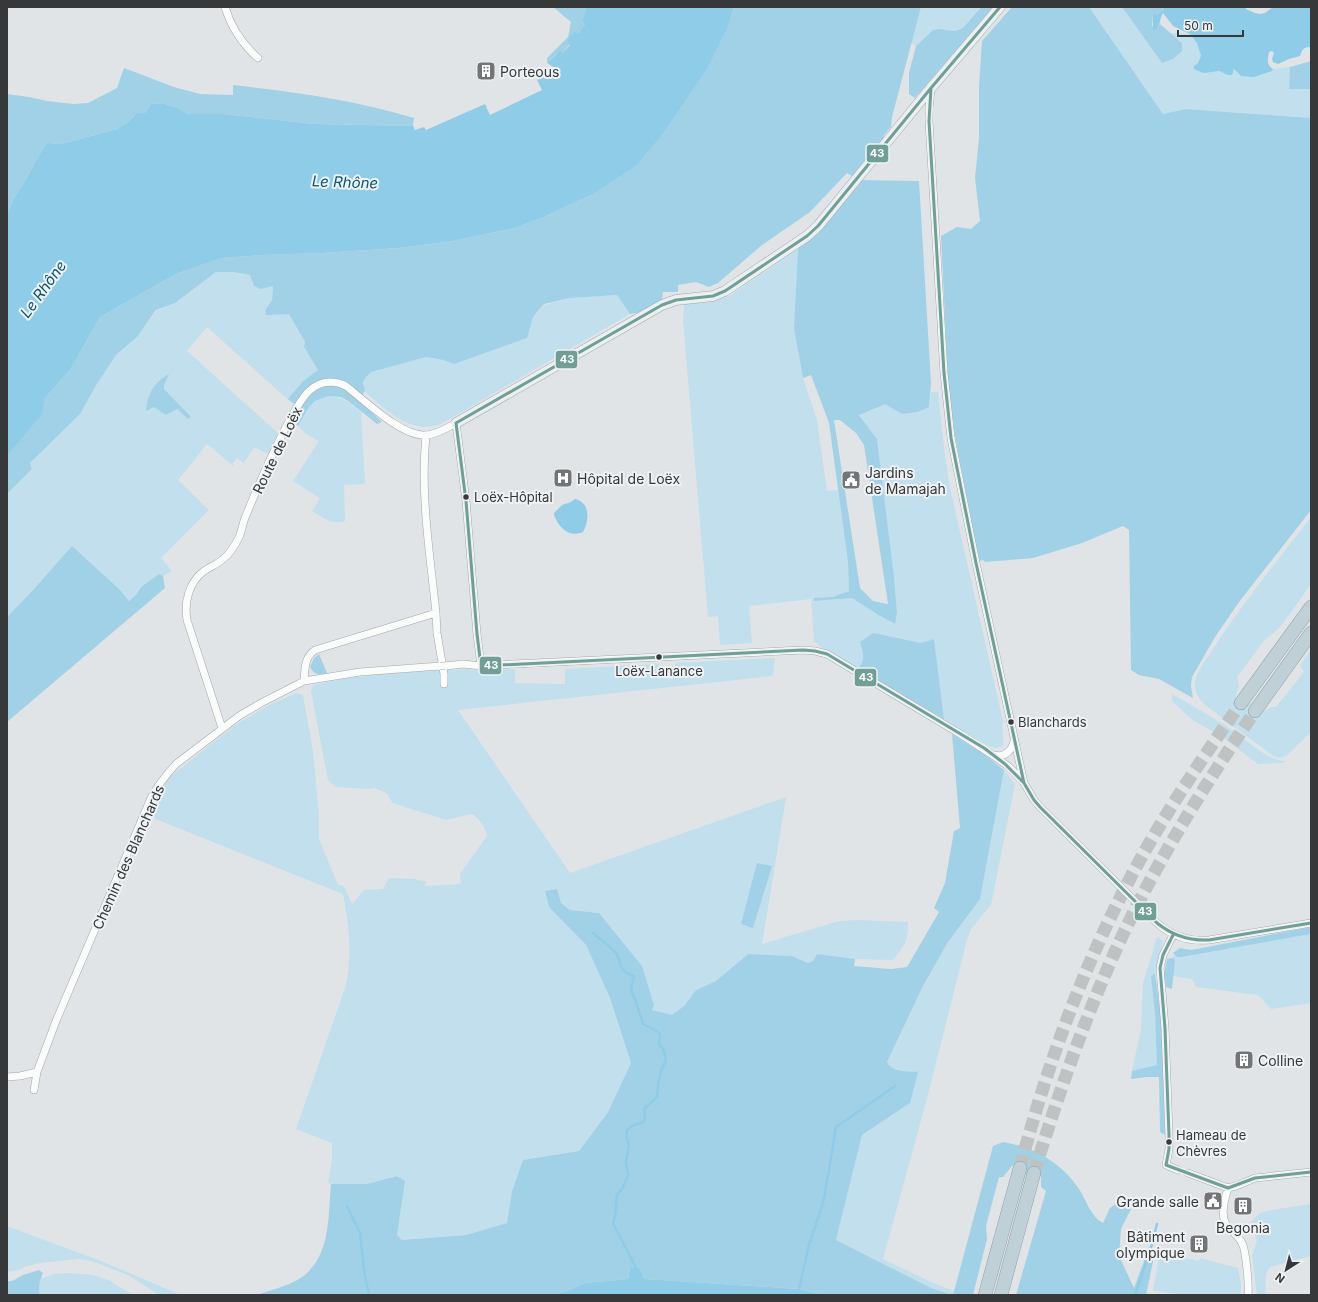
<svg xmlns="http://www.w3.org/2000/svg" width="1318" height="1302" font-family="Inter,sans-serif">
<rect width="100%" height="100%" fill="#e1e4e6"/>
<path fill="#c1dfed" d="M921,7H980L963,28L955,31L939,29L928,34L916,46L911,43Z
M1089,7H1122L1162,63L1182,43L1171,33L1190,34L1197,43L1201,56L1198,63L1194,66L1204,73L1219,71L1228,75H1232L1234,69L1241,76L1272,71L1273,69L1290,67L1289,89H1311V118L1187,109L1163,114Z
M798,249L794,328L803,378L817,420L827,491L838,490L848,562L849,591L832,597L814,598V601L852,598L880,616L894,624L897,613L894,576L877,439L852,405L846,389L929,407L931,392H938L945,455L950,488L1003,721C1001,731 1005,738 1003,746L996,748L988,746L944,719L934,639L921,643L908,641L860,642C863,654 866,659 858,669L823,649L814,641L811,599L749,606L752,643L720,645L718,616L708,617L683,320L684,304L711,302L731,295Z
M216,272H233L250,275L254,286H273L272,300L265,310L289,314L305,342L304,347L318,370L303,381L289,399L294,404V405L207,327L187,351L278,433L268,454L254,447L244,463L237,458L232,464L234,465L233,466L207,444L178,480L209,510L161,558L172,571L163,576L159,574L141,587L137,594L129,601L120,590L35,588L7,617V494L32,469L30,463L80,414L97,384L116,355L138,336L157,310L175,303Z
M617,295L630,314L441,424C409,435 387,410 364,391C363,382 365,378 371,371L426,357L443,360L454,364L533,317L544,305L570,298Z
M328,396C344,397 349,402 361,412L365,484L344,485L345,521C332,525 323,518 312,511L320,498L293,481L319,441L306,434L298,426L309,407L315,401Z
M1311,517V584L1281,626L1264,641L1237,677L1239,686L1236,696V700L1251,703V706L1258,712L1265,711L1271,707H1276L1304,672L1300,665L1311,650V732L1287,755C1281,759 1278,758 1272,755L1205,705C1200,699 1194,693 1195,684C1196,671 1206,660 1213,649C1243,603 1278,560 1311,517Z
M775,658L773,676L458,710L570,873L786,797L762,944L839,921L858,920L908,922C908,943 905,944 893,960L855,959L817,954L813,962L808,963L792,956L748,954L716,981L696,990L684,1006L672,1016L652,1010L599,913L570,910L561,903L557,889L545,891L549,907L586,945L610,998L631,1063L608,1112L579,1151L523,1160L512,1191L507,1223L466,1235L402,1240L397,1235L405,1181L397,1176L367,1184H331L328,1183L332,1160V1143L296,1129L345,988C353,955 349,927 343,894L148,816L160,791L171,776L234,726L269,705L297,693L303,695L313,751L319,815V839L338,885L344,886L352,904L364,890L383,889L389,878L416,879V880L426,881L425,886L461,884L460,874L487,836C486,828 479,818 472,814L446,820L393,803L389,798L388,794L375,788L369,789L336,787L328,780L311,691L313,685C364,672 417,672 469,669L483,671L515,669V683L565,684V669L658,664L665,671L667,679H673L672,670L676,663Z
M1172,694C1191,705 1210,716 1228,727C1245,738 1266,761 1286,761L1282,763L1258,764L1225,739L1190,718L1172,701Z
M1004,770L1015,784L991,905L971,929L967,940L929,1091L883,1259L933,1283L954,1291L953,1295H952L931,1288L836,1240L862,1135L910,1103L900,1071L890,1067L887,1062L923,986L948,942L980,899Z
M1311,934V1003L1271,1009L1258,995L1196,987L1194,982L1192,979L1173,976V965L1174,960L1172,958L1174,955L1177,957H1181Z
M1157,937L1163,941L1155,973L1151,976L1155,1014L1157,1065L1132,1071L1141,1029L1143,983Z
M1311,1204V1256L1270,1267C1263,1275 1267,1285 1265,1294L1257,1295L1252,1256L1257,1240L1253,1230L1249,1224L1260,1213L1271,1210Z
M7,1226L101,1261L181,1295H159L130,1276L92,1261L79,1259L40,1263L26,1266L19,1270L7,1272Z
M1160,1252L1199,1261L1200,1258L1238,1268L1241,1285L1240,1295H1188L1153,1291Z
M67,1273L93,1275L110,1281L133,1295H40L39,1288L41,1279L53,1274Z"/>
<path fill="#a1d1e7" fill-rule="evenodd" d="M553,7H586L582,22L585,24L578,34L567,41L570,44L563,53L556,54L547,63V58L568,37L571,22Z
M734,7H921L892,117L891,127L884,135L883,139L852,176L847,173L810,212L762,245L718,283L709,287L696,282L678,285V292H663L662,300L641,312L630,314L617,295L570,298L544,304L533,317L527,338L454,364L443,360L426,357L371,372L366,377L363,383L365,390L359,401L382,422L377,424L348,401L341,397L328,396L315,401L309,407L298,426L292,422L300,408L288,399L303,381L318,370L304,347L305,342L289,314L266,315L265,310L272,300L273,286L261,289L254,286L250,275L233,272H216L175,303L156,310L138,336L116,355L97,384L80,414L30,463L32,469L7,494V456L41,414L45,398L70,370L100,317L176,274L222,258L261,255L322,253L400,248L453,241L515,228L546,216L591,195L728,26Z
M981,7H993L915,98L909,94V73L916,46L933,30L939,29L955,31L963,28Z
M1012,7H1089L1163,114L1186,109L1311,118V510L1239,602L1215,637L1192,677L1191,686L1193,698L1159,679L1139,675L1131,670L1129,530L1123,526L1082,543L1033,558L985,562L983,560L979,561L955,436L948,381L941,236L957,227L971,229L980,221L975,178L979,138V86L982,41Z
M1122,7H1163L1164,9L1158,16L1153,14L1152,26L1157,28L1160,24L1182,43V51L1173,59L1162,63Z
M1311,61V89H1289L1290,67Z
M124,68L174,87L200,94L233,95V85C294,92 355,100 414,118L413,126L314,124L224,114H188L178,108L162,103L151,104L145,113H137L128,122L117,129L61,144L47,143L38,157L24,183L13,200L7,215V94L29,97L47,101L74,104L88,103L117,88Z
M860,180L919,181L931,383L929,407L917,412L902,414L885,404L859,415L877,439L894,576L897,613L895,624L880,616L852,598L814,601V598L832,597L849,591L848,562L829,423L811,375L803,378L794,328L798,249L818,233ZM834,420H840L856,433L864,445L888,604L873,601L860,588Z
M169,374L164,385V389L191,417L188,419L177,409L166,415L154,407L146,411C148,394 153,383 169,374Z
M72,546L120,590L129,601L137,594L141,587L159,574L163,576L165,588L7,722V617L35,588Z
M873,633L921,643L934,639L944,719L858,669C866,659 863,654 860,642Z
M319,654L327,673C319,675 314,675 310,667L314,658Z
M952,734L983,753L1004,770L980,899L948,942L923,986L887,1062C893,1073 907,1071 918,1072L910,1103L862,1135L836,1240L931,1288L952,1295H822L799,1289L645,1279L640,1269H630L628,1279L585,1283L567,1291L553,1295H256C271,1290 289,1286 302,1277C331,1256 328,1216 331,1184H367L397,1176L405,1181L397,1235L402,1240L466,1235L507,1223L512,1191L523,1160L579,1151L608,1112L631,1063L610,998L586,945L549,907L545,891L557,889L561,903L570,910L599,913L642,966L654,1005L652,1010L672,1015L684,1006L696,990L716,981L748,954L792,956L808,963L813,961L817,954L855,959L854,966L891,969L907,967L939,912L934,908L945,883L954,831L960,828Z
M757,863L772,866L753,928L741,924Z
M1311,927V934L1181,957H1177L1173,953L1180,948L1191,950Z
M1172,958L1175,960L1172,989L1166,987L1164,974L1167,959Z
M1155,973L1161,1016L1165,1135L1160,1132L1159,1077H1147L1131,1079L1132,1071L1157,1065L1155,1014L1151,976Z
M1003,1142C1033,1147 1061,1162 1079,1189C1087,1201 1090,1216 1103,1223L1110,1208L1121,1200L1132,1207L1121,1229L1119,1256L1134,1288L1146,1256L1154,1257L1146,1295H1016L1046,1191L1041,1187V1177L1039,1174L1030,1171L1026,1175L1023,1174L1017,1164L1012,1166L1003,1177H999L986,1226L987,1239L973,1295H953L993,1146Z
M39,1270L43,1273C40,1281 38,1286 40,1295H7V1281C14,1282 17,1278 23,1275C28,1273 34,1272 39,1270Z"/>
<path fill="#8fcce7" d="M586,7H734L728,26L708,67L664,132L637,165L591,195L546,216L515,228L453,241L400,248L322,253L261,255L222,258L176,274L100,317L70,370L45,398L42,414L7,456V215L13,200L24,183L38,157L47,143L61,144L117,129L128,122L137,113H145L151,104L162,103L178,108L188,114H224L314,124L413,126L415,130L424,127L426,130L485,104L490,115L542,90L537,80L551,73L555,68L547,63L560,51L563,53L570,45L567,41L574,32L578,34L585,24L582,22Z
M1163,7H1246V9L1255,13L1260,14L1265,13L1273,7H1311V47C1303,47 1302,50 1300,56L1289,59L1278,64L1273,62L1272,59L1274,53L1272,51L1269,52C1268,59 1266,65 1273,69L1272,71L1254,77L1241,76L1234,69L1232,75H1228L1219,71L1204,73L1194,69V66L1198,63L1201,56L1197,43L1190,34L1173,26L1163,13C1159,19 1162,24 1155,30L1153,29V14L1158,15L1164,9Z
M575,499C591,502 589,522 583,532C569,538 559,528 554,515V513L562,505L571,502Z
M635,1266L640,1269L645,1279L799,1289L822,1295H553L567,1291L585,1283L628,1279L630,1269Z"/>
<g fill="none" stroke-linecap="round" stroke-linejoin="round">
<path stroke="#8fcce7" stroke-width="2.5" d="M593,933C600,940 609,945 615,952C624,962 614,969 634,976L631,990L636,1002L643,1024L657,1031L660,1034L659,1044C664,1049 665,1053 666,1060C659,1072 658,1084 657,1097L644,1109L645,1118L643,1122L632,1126L627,1130L626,1135L629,1146L626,1162L628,1176L622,1189L617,1194L616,1204V1212L613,1223L635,1266
M347,1206L360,1233L364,1270L369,1295
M799,1289L809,1245L823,1203L829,1170L836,1127L895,1086
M1135,1295L1150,1251L1157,1224"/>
<path stroke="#bfc2c3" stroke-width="13" stroke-dasharray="13 6" stroke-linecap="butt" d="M1020,1168C1048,1060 1087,956 1141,858C1171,804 1206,753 1241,703
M1034,1173C1064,1076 1097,982 1144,892C1177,829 1215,770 1255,711"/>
<defs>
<path id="street" d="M225,7C231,27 242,44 258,58
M931,89L929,108V121L944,373L951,438L976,563L1024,783L1034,800L1040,807L1157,923C1172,936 1189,942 1209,940L1311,923
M436,613L437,633L444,674V684
M445,666L463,664L481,666L514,664L803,650L815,651L827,654L962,735L991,754L1008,766L1023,781
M304,681C305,669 304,658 315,650L436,613C430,554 420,494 426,435
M222,728L187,620C184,602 189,582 204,571C210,567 217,564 222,560C230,554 236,544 240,535C242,529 243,523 245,518C257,488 270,458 285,429C292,416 299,401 309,391C320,381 333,380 346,386C364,400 403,438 427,435C438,434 447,428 456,423L466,501L477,634L481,666
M995,755C1005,758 1012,750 1014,741
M1173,935L1163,955L1160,968L1165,1028L1169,1135V1149L1166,1165L1178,1170
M7,1077L20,1076L37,1072
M34,1090L37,1072L56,1021L151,798C158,785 166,775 176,764L239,716L261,703L304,681L360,672L440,666
M1188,1173L1228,1188L1236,1186L1255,1178L1311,1172
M1228,1188C1225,1198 1220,1214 1226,1224C1230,1231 1238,1235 1242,1243C1246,1250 1249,1286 1248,1295"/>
<path id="secondary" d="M456,423L662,305L676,300L713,296L725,291L807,236L818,226L931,88L1000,7"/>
<path id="highway" d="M1241,703L1311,607
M1255,711L1311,633
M985,1295L1020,1168
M1001,1295L1034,1173"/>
</defs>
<use href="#street" stroke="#a5a7a8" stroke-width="8"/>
<use href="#secondary" stroke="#a5a7a8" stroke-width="11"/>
<use href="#highway" stroke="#8da0a7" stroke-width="14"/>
<use href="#street" stroke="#fafbfb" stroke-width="7"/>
<use href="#secondary" stroke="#e9eef0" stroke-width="10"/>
<use href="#highway" stroke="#bfd0d7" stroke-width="13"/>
<defs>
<path id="street-bridge" d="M440,666H445"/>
</defs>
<use href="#street-bridge" stroke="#a5a7a8" stroke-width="8" stroke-linecap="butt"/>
<use href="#street-bridge" stroke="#fafbfb" stroke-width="7"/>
<defs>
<path id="bus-1" d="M1000,7L931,88L818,226L807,236L725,291L713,296L676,300L662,305L456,423L466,501L477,634L481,666L803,650L815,651L827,654L984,748L1005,764L1024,783
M931,88L929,121L944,373L951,438L976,563L1024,783L1034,800L1040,807L1157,923C1173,936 1189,941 1209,940L1311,923
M1173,935L1163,955L1160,968L1165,1028L1169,1135V1149L1166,1165L1228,1188L1255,1178L1311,1172"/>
</defs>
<use href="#bus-1" stroke="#eef2f4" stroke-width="6"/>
<use href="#bus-1" stroke="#709f96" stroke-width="3"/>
</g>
<defs>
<symbol id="building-square" viewBox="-11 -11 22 22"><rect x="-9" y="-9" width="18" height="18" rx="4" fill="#727476" stroke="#eef2f4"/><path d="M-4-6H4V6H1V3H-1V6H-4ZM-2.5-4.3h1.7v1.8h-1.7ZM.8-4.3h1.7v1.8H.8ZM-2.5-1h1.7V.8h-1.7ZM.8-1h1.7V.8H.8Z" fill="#fff"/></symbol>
<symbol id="hospital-square" viewBox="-11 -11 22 22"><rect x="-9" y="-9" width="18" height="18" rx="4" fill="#727476" stroke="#eef2f4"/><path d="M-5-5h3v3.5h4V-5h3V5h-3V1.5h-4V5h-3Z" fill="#fff"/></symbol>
<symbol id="civic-square" viewBox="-11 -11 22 22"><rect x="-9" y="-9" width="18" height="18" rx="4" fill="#727476" stroke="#eef2f4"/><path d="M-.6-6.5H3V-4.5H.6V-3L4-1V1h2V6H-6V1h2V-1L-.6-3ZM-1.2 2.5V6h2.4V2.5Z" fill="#fff"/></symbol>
</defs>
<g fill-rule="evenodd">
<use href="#building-square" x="475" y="60" width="22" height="22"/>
<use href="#hospital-square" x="552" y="467" width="22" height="22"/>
<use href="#civic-square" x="840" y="469" width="22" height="22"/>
<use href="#building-square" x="1233" y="1049" width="22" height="22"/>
<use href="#civic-square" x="1202" y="1190" width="22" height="22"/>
<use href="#building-square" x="1232" y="1195" width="22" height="22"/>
<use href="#building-square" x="1188" y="1233" width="22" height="22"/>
</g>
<g fill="#363839" stroke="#eef2f4" stroke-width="1.5">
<circle cx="466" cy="497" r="3.5"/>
<circle cx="659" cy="657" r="3.5"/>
<circle cx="1011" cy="722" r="3.5"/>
<circle cx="1169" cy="1142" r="3.5"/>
</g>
<g text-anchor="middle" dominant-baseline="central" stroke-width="4" stroke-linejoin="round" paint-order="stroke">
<g font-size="13" fill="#363839" stroke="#eef2f4" text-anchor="start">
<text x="474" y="497">Loëx-Hôpital</text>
<text x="659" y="671" text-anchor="middle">Loëx-Lanance</text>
<text x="1018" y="722">Blanchards</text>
<text x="1176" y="1135">Hameau de<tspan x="1176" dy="16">Chèvres</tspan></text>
</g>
<g font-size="14" fill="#363839" stroke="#eef2f4" text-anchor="start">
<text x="500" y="71">Porteous</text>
<text x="865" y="472">Jardins<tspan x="865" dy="16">de Mamajah</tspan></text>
<text x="577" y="478">Hôpital de Loëx</text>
<text x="1258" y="1060">Colline</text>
<text x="1199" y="1201" text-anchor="end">Grande salle</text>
<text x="1243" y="1227" text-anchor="middle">Begonia</text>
<text x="1185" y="1236" text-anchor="end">Bâtiment<tspan x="1185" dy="16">olympique</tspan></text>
</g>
<g font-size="14" fill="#363839" stroke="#eef2f4">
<text transform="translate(277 450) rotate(-64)">Route de Loëx</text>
<text transform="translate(128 857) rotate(-66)">Chemin des Blanchards</text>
</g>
<g font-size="15" font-style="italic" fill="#0c546d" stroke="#eef2f4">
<text transform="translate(345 182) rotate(2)">Le Rhône</text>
<text transform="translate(43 289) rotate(-54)">Le Rhône</text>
</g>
</g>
<g stroke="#eef2f4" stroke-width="1.5">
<rect x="866" y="144" width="23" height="19" rx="4" fill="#709f96"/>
<rect x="555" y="350" width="23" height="19" rx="4" fill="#709f96"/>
<rect x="479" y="656" width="23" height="19" rx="4" fill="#709f96"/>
<rect x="854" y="668" width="23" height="19" rx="4" fill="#709f96"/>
<rect x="1134" y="902" width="23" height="19" rx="4" fill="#709f96"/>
</g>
<g font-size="11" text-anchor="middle" font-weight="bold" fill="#fff">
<text x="877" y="157">43</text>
<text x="567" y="363">43</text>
<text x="491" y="669">43</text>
<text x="866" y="681">43</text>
<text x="1145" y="915">43</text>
</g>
<rect width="1318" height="1302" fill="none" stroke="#363839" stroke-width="16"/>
<g transform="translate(1286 1270) rotate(216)" stroke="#eef2f4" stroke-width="3" paint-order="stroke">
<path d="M0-3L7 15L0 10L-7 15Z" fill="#363839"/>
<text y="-6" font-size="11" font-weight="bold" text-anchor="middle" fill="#363839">N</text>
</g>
<path d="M1178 30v6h65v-6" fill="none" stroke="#363839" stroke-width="2"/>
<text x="1184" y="30" font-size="12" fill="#363839" stroke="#eef2f4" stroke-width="3" paint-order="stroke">50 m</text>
</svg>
